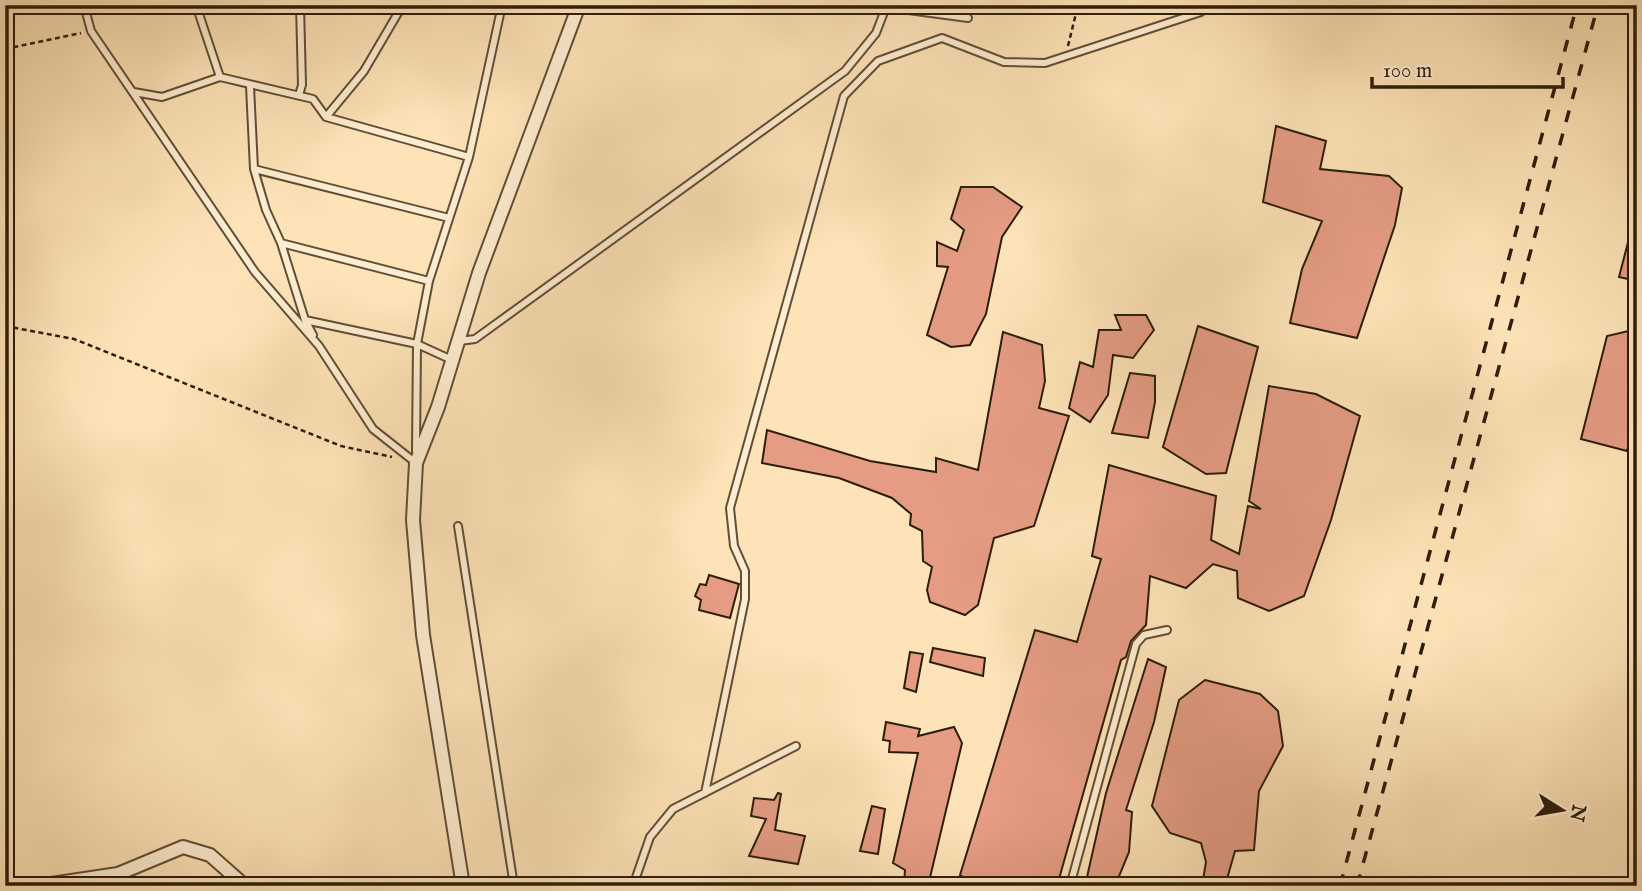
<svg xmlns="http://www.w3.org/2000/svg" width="1642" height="891" font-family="'IM FELL English',serif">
<rect width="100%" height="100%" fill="#fde3b7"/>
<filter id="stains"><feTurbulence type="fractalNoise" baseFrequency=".00286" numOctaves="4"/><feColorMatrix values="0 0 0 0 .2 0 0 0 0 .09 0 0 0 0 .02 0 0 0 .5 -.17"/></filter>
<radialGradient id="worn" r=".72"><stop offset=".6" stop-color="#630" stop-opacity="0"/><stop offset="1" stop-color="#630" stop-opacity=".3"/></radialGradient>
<path fill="#e59c83" stroke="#2d1d0b" stroke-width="2" d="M1276,126L1326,141L1320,169L1389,176L1402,188L1395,225L1357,338L1290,323L1302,269L1322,221L1263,202Z
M961,187H993L1022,207L1002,237L986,314L970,345L951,347L927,335L948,267L937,266V242L957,251L964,230L951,219Z
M1633,223H1637V281L1619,277Z
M1115,315H1146L1154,330L1133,358L1113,355L1108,395L1090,422L1069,408L1080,362L1093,367L1099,330H1121Z
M1198,326L1258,347L1226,473L1206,474L1163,447Z
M1637,329V411L1627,451L1581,439L1607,336Z
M1003,332L1042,345L1045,381L1039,408L1069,416L1034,526L994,538L978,605L965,615L930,602L927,590L932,567L923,561L922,531L910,525L911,514L892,498L839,478L762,463L767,430L870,461L936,472V458L978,470Z
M1130,373L1155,376V402L1148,438L1112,433Z
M1269,386L1316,394L1360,416L1331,520L1304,596L1269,611L1238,598L1237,571L1213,564L1186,588L1150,576L1146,625L1131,641L1126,657L1121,660L1057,886H977L960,875L1035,630L1077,642L1101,559L1092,556L1109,465L1216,496L1211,540L1239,554L1248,506L1261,509L1249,501Z
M709,575L739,584L730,618L699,610L701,600L695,596L700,584L706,585Z
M933,648L985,658L983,676L930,662Z
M910,652L923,654L916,692L904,688Z
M1148,659L1166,667L1154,722L1126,810L1132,812L1129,852L1115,886H1085L1106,793Z
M1205,680L1260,694L1278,711L1283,746L1259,791L1254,850L1235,851L1225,886H1202L1206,862L1201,843L1170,833L1152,806L1179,700Z
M886,722L920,729L918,736L954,727L962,743L928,886H904L905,870L893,863L918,753L889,752L890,741L883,740Z
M778,793L781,794L775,830L805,836L798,864L749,856L766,819L751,816L754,798L774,800Z
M872,806L885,809L878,854L860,851Z"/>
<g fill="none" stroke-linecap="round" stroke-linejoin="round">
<defs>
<path id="service" d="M84,5L91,31L255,272L319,346L373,429L416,463
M143,5H154
M196,5L220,77L313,99L326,117L469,157
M250,86L254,169L266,210L281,243L305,320L313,335
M134,92L162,97L220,77
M299,95L302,85L300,5
M326,117L364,71L398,13L399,5
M254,169L449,218
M281,243L429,281
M305,320L417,344L452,360
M459,341L475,339L845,71L876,33L886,7L968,18
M416,451L417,344L429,281L469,157L502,5
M458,526L514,886
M705,793L745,599V571L734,546L730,508L844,96L878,61L942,38L1004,62L1045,63L1201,12
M633,886L650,837L673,809L796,746
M1070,886L1136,644L1144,635L1167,630"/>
<path id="minor" d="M38,886L118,874L183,847L210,855L245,886
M463,886L423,635L413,520L416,463L438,407L479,273L579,5"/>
</defs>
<use href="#service" stroke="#614e36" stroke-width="10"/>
<use href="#minor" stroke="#614e36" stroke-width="16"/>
<path stroke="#2d1d0b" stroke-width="2.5" stroke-dasharray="5 3.5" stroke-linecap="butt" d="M1068,46L1078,5
M5,49L81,33
M5,326L74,339L341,446L392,457"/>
<use href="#service" stroke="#feedd0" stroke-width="6"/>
<use href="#minor" stroke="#feedd0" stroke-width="12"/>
<path stroke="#2d1d0b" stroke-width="3.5" stroke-dasharray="12 12" stroke-linecap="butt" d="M1340,886L1577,5
M1357,886L1598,5"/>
</g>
<rect width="1642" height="891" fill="none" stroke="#fde3b7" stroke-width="28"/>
<rect x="7" y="7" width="1628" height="877" fill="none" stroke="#2d1d0b" stroke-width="3.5"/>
<rect x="14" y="14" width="1614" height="863" fill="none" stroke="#2d1d0b" stroke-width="2"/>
<g transform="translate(1562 810) rotate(101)" stroke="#feedd0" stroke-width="5" paint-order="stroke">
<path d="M0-5L12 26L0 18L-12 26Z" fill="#2d1d0b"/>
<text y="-10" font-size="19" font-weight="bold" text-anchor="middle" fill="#2d1d0b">N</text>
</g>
<path d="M1372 77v10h191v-10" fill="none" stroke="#2d1d0b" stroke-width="3.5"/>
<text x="1383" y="77" font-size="21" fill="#2d1d0b" stroke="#feedd0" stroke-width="5" paint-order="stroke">100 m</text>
<rect width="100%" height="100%" filter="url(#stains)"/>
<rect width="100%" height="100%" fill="url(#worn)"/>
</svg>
